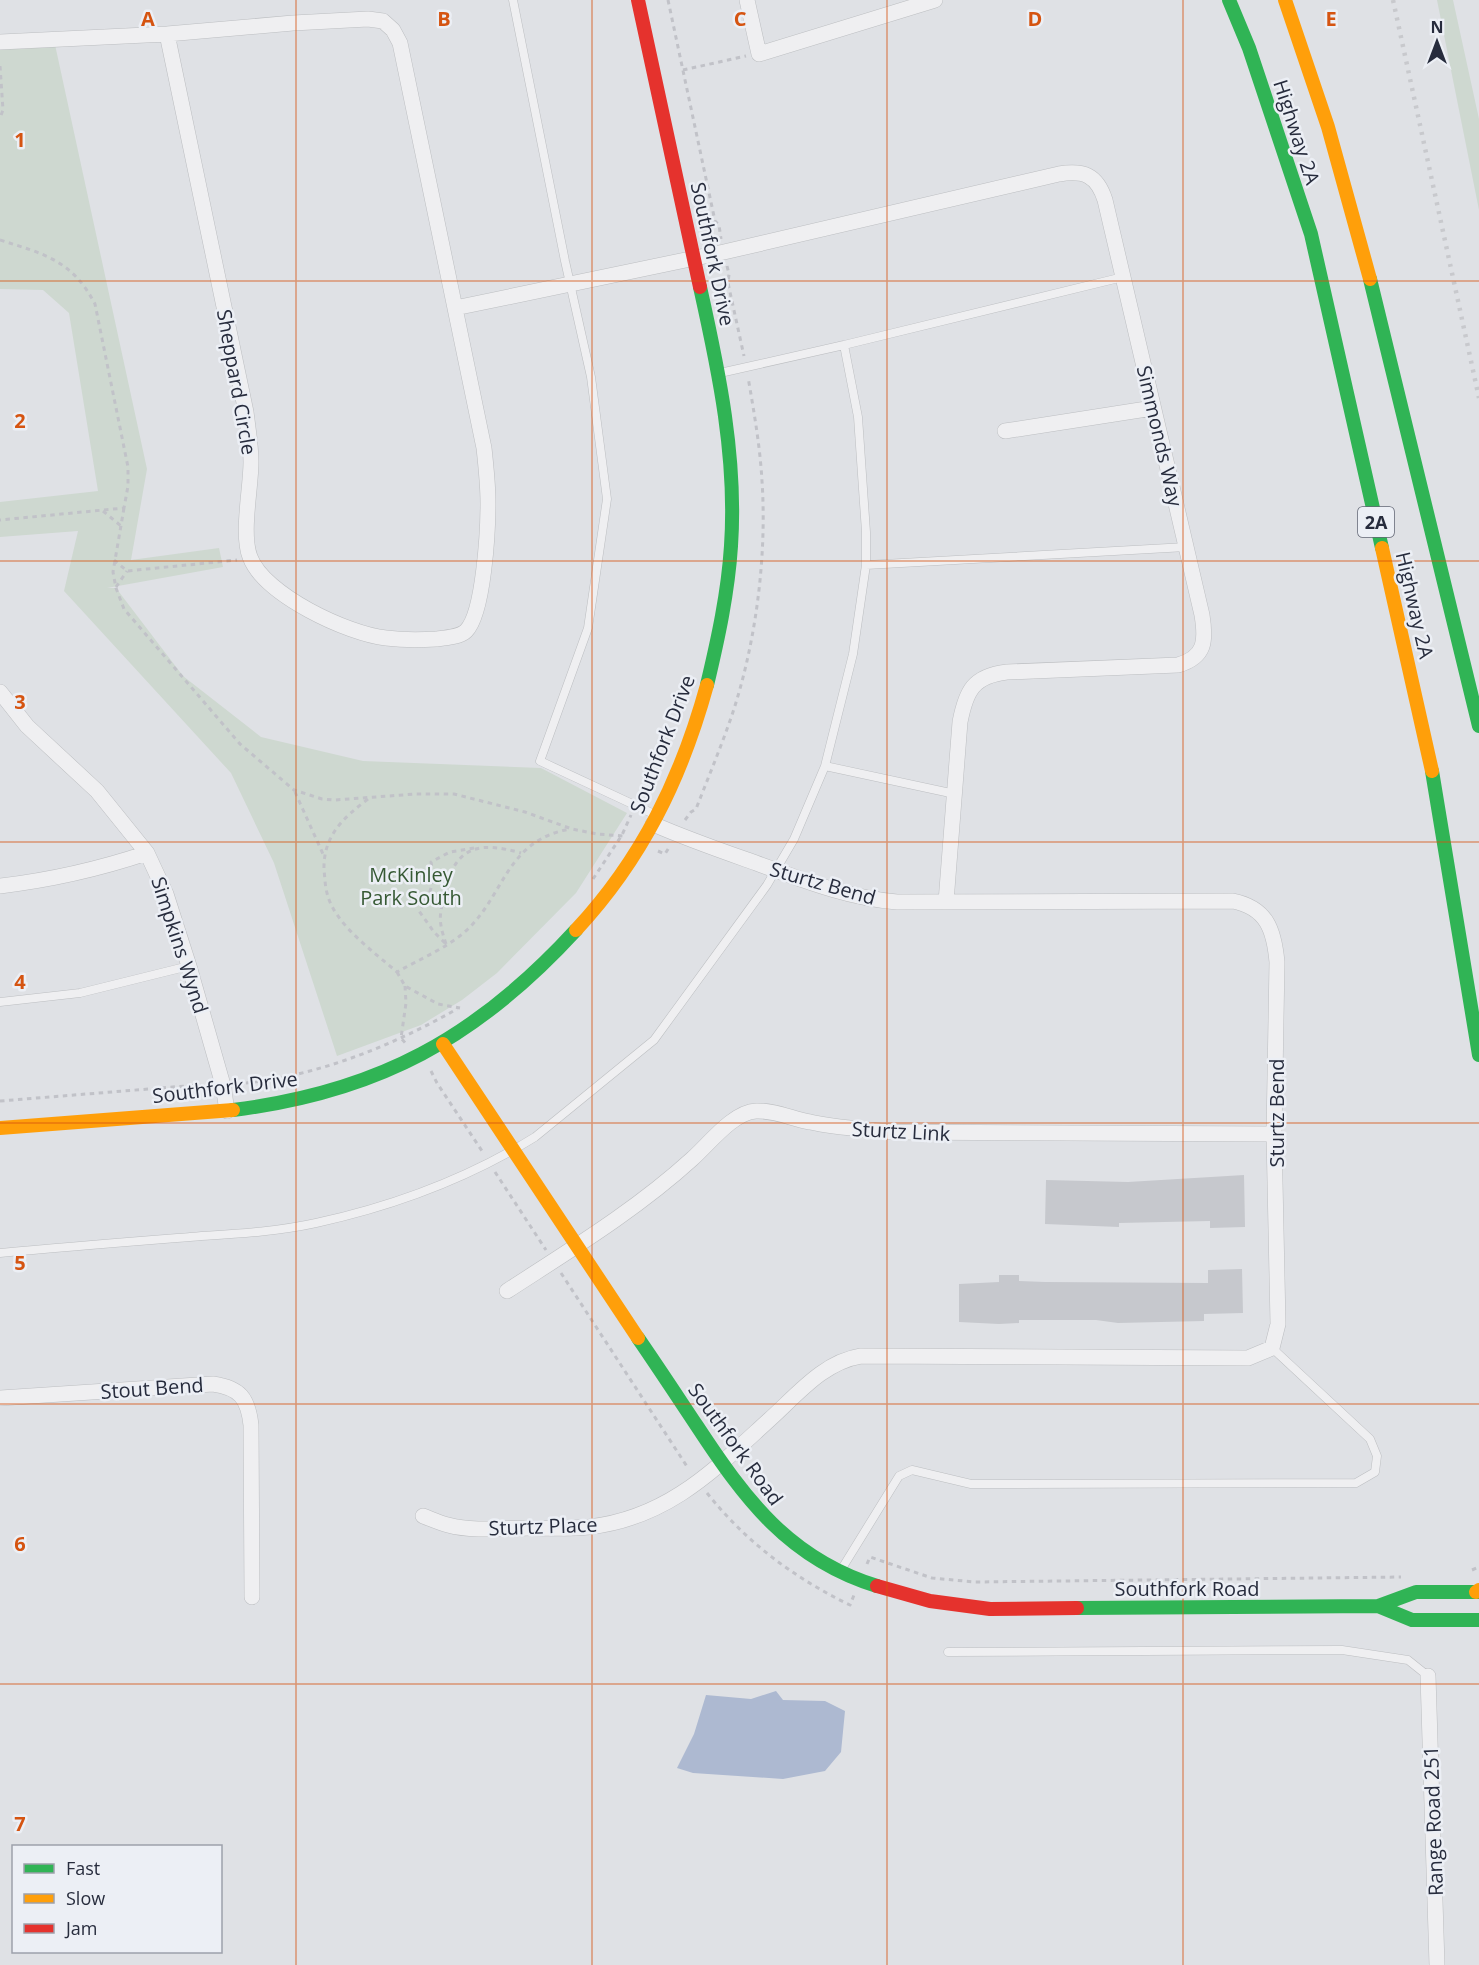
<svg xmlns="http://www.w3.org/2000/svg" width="1479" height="1965" font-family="'Open Sans',sans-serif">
<rect width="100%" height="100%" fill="#dfe1e5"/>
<path fill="#ced8d0" d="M1437,0H1453L1479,119V210Z
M54,40L147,469L131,560L219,548L223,567L107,588H116L183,676L261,737L363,761L541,768L627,813L576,893L497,973L462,1000L421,1025L337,1056L274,863L231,773L64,591L78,531L0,537V502L98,491L69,313L43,290L0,289V44Z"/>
<path fill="#adb9d1" d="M776,1691L783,1700L825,1701L845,1711L841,1752L825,1771L783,1779L693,1773L677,1768L694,1734L706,1695L751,1699Z"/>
<path fill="#c6c8cd" d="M1244,1175L1245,1227L1210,1228V1221L1119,1223V1227L1045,1224L1046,1180L1128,1182Z
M1242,1269L1243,1313L1204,1314V1321L1118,1323L1096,1320H1019V1323L999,1324L959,1322V1284L999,1282V1275H1019V1281L1045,1282L1208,1283V1270Z"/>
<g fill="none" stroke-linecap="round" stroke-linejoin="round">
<defs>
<path id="lane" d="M513,0L565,261L591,377L607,499L588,628L540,761L656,815
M844,345L1123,277
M866,565L1186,547
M825,766L955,794
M0,1002L80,993L189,966
M0,1253C63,1247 127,1242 190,1237C232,1234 275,1232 316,1223C394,1206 467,1179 535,1137L654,1040L767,885L794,839L825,766L853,654L866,565V532L858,417L844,345L720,373
M841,1570L899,1476L912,1470L971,1484L1356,1483L1375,1472L1377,1456L1370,1439L1272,1348
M948,1652L1342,1650L1408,1660L1428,1676"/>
<path id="street" d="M747,0L759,54L935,0
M0,42L167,34L293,23L368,19L383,21L393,30L400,43L484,448C486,466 488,485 488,503C488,529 484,613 466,631C460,637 445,638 436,639C420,640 402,640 386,638C348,634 264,595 250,557C241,534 251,488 251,462C251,445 248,429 246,412L167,34
M455,308L724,252L1059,174C1084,170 1097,175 1105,200L1202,615C1206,640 1206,657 1178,665L1007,672C973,676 966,691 960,722L946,902
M1005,431L1153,408
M0,692L27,726L97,791L147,853L166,894L189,966L223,1085L227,1111
M0,886C51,880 99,869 147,853
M507,1291C570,1250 636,1210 692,1159C709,1144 733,1112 756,1111C774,1110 793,1119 810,1122C837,1128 864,1129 891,1132L1274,1134
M0,1398L213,1384C240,1388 248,1398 251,1425L252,1597
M423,1516C431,1519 440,1523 448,1525C474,1532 504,1528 530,1528C550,1528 570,1529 589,1527C668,1518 714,1470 769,1420C797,1395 823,1362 861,1356L1248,1358L1272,1348L1278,1324L1274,1134L1277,962C1274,930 1267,908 1233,901L897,902C848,898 803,880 756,863C722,851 687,839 653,824
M1428,1676L1437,1965"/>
</defs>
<use href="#lane" stroke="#bcbec1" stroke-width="9"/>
<use href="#street" stroke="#bcbec1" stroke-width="16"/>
<path stroke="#c1c2c8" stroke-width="3" stroke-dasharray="4.5 4.5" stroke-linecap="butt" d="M668,0L715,221L719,225L721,239
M0,66L3,110L0,118
M683,70L746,56
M0,240C44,254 72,260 95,304L128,467V486L124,508L0,520
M727,266L729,274L728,283L744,356
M124,508L113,572L116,588L124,609L240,744L294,790L322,799L335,800L415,794H454L525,812L572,829L597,834L624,836
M103,511L121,526
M114,560L127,571L237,560
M116,587L127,571
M295,792L323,854
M368,799C343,818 323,836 324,870C325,878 325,886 327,893C334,924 374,952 397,972C420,959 449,947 468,929C505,893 507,840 570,829
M685,820L691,812L696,809C708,778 721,747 732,715C756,643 767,556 762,481C760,446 754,412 748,377
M658,851L665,854L670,846
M593,879L622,835L631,815
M445,943L434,932L419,911C431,895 435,882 431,862L450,852L474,848
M446,944C437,917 440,915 446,889C456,844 482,842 521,853
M397,972L405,986L438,1004L460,1008
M405,986L406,1003L401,1038L407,1045
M431,1071L437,1083L484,1154
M237,1084C315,1077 390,1047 457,1009
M0,1101L198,1085L207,1087
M495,1172L546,1250
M561,1273L688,1468
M707,1493C746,1542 794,1578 850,1605L854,1595
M867,1564L870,1557L932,1578L975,1582L1401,1577
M1472,1570L1479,1567"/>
<use href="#lane" stroke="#efeff1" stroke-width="8"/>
<use href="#street" stroke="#efeff1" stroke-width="15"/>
<path stroke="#30b455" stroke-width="14" d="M1229,0L1249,48L1311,234L1382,548
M1370,279L1479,726
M700,287C719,372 737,458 731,546C728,593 718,639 707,685
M1432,771L1479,1055
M233,1110C378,1092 477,1038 576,930
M638,1338C658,1367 677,1396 697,1426C745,1499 789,1559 877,1586
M1378,1606L1412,1620H1479
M1077,1608L1378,1606L1416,1592H1479"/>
<path stroke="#ff9f0a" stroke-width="14" d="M1285,0L1328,127L1370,279
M1382,548L1432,771
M576,930C642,859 681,779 707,685
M443,1044L638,1338
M0,1128L233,1110
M1476,1592L1479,1590"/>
<path stroke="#e5322d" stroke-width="14" d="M638,0L700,287
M877,1586L930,1601L990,1609L1077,1608"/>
<path stroke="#c8c9cd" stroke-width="4.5" stroke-dasharray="3 6" stroke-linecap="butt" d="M1393,0L1479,398"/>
</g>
<path fill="none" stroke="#d55411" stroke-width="1.5" stroke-opacity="0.55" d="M296,0V1965M592,0V1965M887,0V1965M1183,0V1965M0,281H1479M0,561H1479M0,842H1479M0,1123H1479M0,1404H1479M0,1684H1479"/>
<g text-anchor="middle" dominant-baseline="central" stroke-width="5" stroke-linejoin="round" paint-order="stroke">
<rect fill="#eceff5" stroke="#626674" stroke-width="1.5" x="1358" y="507" width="36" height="30" rx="4.5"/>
<g font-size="18" font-weight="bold" fill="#272c3d">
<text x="1376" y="522">2A</text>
</g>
<g font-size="20" fill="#272c3d" stroke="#eceff5">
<text transform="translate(1297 132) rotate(72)">Highway 2A</text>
<text transform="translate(713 254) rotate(78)">Southfork Drive</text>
<text transform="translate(237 382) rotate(80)">Sheppard Circle</text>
<text transform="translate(1160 436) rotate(77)">Simmonds Way</text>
<text transform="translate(1415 605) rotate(77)">Highway 2A</text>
<text transform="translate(662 744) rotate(-69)">Southfork Drive</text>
<text transform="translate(823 883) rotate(16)">Sturtz Bend</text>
<text transform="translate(180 945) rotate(72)">Simpkins Wynd</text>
<text transform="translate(225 1087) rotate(-7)">Southfork Drive</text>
<text transform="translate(1276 1113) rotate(-90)">Sturtz Bend</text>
<text transform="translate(901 1131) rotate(3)">Sturtz Link</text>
<text transform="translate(152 1388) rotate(-4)">Stout Bend</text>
<text transform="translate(736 1444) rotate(54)">Southfork Road</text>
<text transform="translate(543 1526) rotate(-2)">Sturtz Place</text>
<text x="1187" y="1588">Southfork Road</text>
<text transform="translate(1433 1821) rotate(-92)">Range Road 251</text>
</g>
<g font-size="20" fill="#365934" stroke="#eceff5">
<text x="411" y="874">McKinley<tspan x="411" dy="23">Park South</tspan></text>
</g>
</g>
<g font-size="20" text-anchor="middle" font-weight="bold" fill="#d55411" stroke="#eceff5" stroke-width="5" stroke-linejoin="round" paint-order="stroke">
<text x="148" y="26">A</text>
<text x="444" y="26">B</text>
<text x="740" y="26">C</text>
<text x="1035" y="26">D</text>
<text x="1331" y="26">E</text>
<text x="20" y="147">1</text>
<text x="20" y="428">2</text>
<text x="20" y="709">3</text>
<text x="20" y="989">4</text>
<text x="20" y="1270">5</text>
<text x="20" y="1551">6</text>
<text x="20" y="1831">7</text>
</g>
<rect x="12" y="1845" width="210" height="108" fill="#eceff5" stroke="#9da1ab" stroke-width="1.5"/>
<rect x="24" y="1864" width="30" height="9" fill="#30b455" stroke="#9da1ab" stroke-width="1.5"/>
<text x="66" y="1875" font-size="18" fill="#272c3d">Fast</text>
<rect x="24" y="1894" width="30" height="9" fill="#ff9f0a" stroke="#9da1ab" stroke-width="1.5"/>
<text x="66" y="1905" font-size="18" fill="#272c3d">Slow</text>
<rect x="24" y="1924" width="30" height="9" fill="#e5322d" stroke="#9da1ab" stroke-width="1.5"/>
<text x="66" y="1935" font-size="18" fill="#272c3d">Jam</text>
<g transform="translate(1437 42)" stroke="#eceff5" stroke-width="4.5" paint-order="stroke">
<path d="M0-4.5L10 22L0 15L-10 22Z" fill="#272c3d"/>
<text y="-9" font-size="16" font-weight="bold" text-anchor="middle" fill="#272c3d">N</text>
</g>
</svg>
